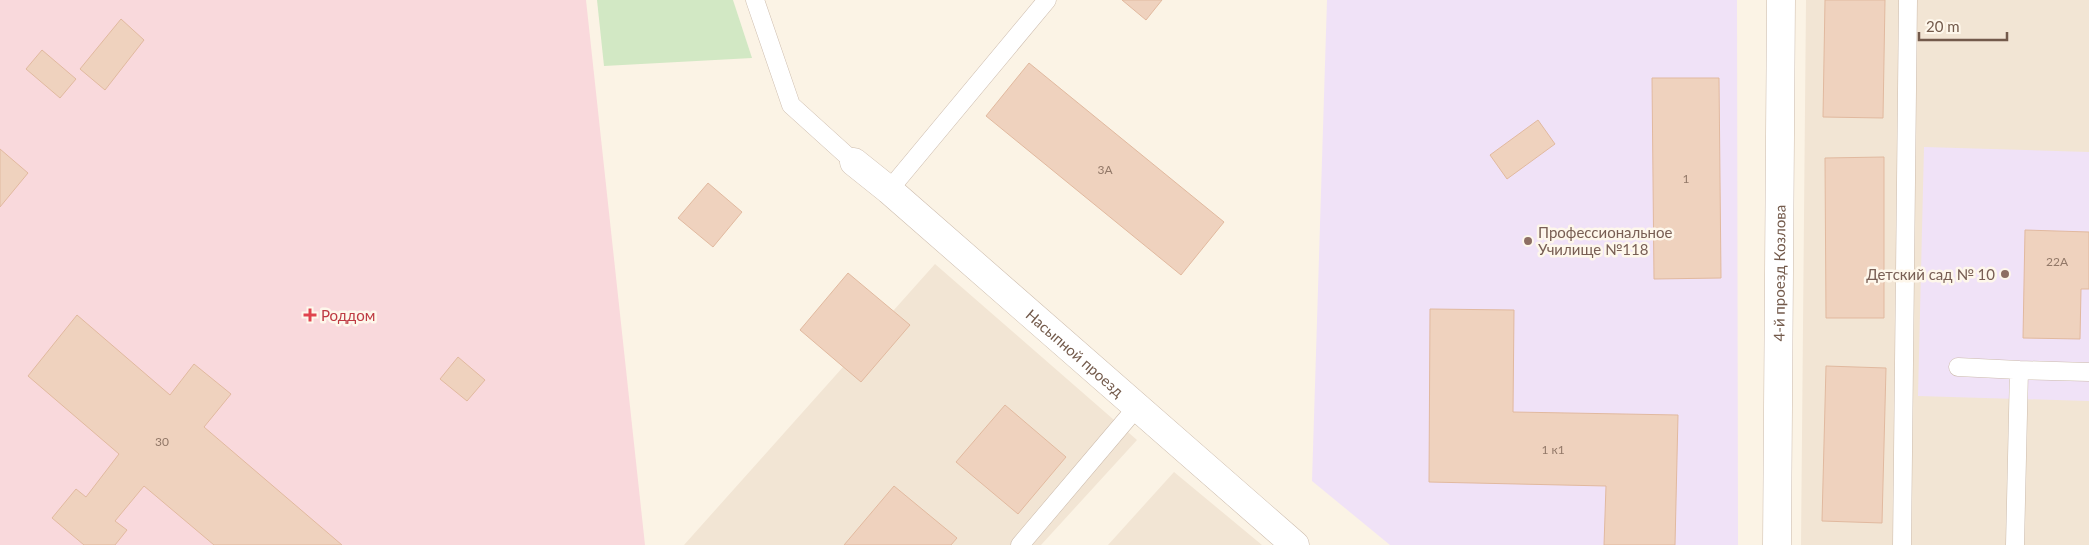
<svg xmlns="http://www.w3.org/2000/svg" width="2089" height="545" font-family="Lato,sans-serif">
<rect width="100%" height="100%" fill="#fbf3e5"/>
<path fill="#f2e5d4" d="M1806,0H2089V545H1801Z
M935,264L1137,440L1041,545H684Z
M1174,472L1262,545H1108Z"/>
<path fill="#f0e2f7" d="M1327,0H1737L1738,545H1390L1312,481Z
M1924,147L2089,152V401L1918,396Z"/>
<path fill="#f9d9dc" d="M0,0H586L645,545H0Z"/>
<path fill="#d2e8c4" d="M597,0H733L752,58L604,66Z"/>
<path fill="#efd2be" stroke="#e1b99f" d="M1122,0H1162L1146,20Z
M1825,0H1885L1883,118L1823,117Z
M121,19L144,40L105,90L80,69Z
M42,50L76,79L60,98L26,69Z
M1029,63L1224,222L1181,275L986,116Z
M1652,78H1719L1721,278L1654,279Z
M1538,120L1555,144L1507,179L1490,155Z
M0,149L28,173L0,207Z
M1884,157V318H1826L1825,158Z
M708,183L742,212L713,247L678,218Z
M2025,230L2089,232V289H2081L2080,339L2023,338Z
M848,273L910,325L861,382L800,330Z
M1430,309L1514,310L1513,412L1678,415L1675,545H1604L1606,486L1429,482Z
M77,315L170,395L194,364L231,394L204,427L342,545H214L144,486L115,521L127,530L115,545H84L52,518L76,489L86,497L119,454L28,376Z
M458,357L485,380L467,401L440,379Z
M1826,366L1886,368L1882,523L1822,521Z
M1005,405L1066,457L1018,514L956,462Z
M894,486L957,538L951,545H844Z"/>
<g fill="none" stroke-linecap="round" stroke-linejoin="round">
<defs>
<path id="service" d="M755,0L791,105L854,162
M889,190L1047,0
M1958,367L2019,370
M1020,545L1137,407
M1902,545L1908,0
M2015,545L2019,370L2089,372"/>
<g id="minor">
<path id="s1" d="M854,162L889,190L1295,545"/>
<path id="s2" d="M1777,545L1781,0"/>
</g>
</defs>
<use href="#service" stroke="#ccbbac" stroke-width="19"/>
<use href="#minor" stroke="#ccbbac" stroke-width="29"/>
<use href="#service" stroke="#fff" stroke-width="18"/>
<use href="#minor" stroke="#fff" stroke-width="28"/>
</g>
<g fill="#8d6e63" stroke="#fef7eb" stroke-width="2">
<circle cx="1528" cy="241" r="5"/>
<circle cx="2005" cy="274" r="5"/>
</g>
<path fill="#e0444e" stroke="#fef7eb" stroke-width="2" d="M307.5 307.5h5v5h5v5h-5v5h-5v-5h-5v-5h5z"/>
<g text-anchor="middle" dominant-baseline="central" stroke-width="5" stroke-linejoin="round" paint-order="stroke">
<g font-size="12" fill="#927868">
<text x="1105" y="169">3А</text>
<text x="1686" y="178">1</text>
<text x="2057" y="261">22А</text>
<text x="162" y="441">30</text>
<text x="1553" y="449">1 к1</text>
</g>
<g font-size="15" fill="#785e54" stroke="#fef7eb" text-anchor="start">
<text x="1538" y="232">Профессиональное<tspan x="1538" dy="17">Училище №118</tspan></text>
<text x="1995" y="274" text-anchor="end">Детский сад № 10</text>
</g>
<g font-size="15" fill="#735a4b" stroke="#fef7eb">
<text stroke="none"><textPath href="#s2" startOffset="272">4-й проезд Козлова</textPath></text>
<text stroke="none"><textPath href="#s1" startOffset="292">Насыпной проезд</textPath></text>
</g>
<g font-size="15" fill="#be3a42" stroke="#fef7eb" text-anchor="start">
<text x="321" y="315">Роддом</text>
</g>
</g>
<path d="M1919 32v8h88v-8" fill="none" stroke="#735a4b" stroke-width="2.5"/>
<text x="1926" y="32" font-size="15" fill="#735a4b" stroke="#fef7eb" stroke-width="4" paint-order="stroke">20 m</text>
</svg>
